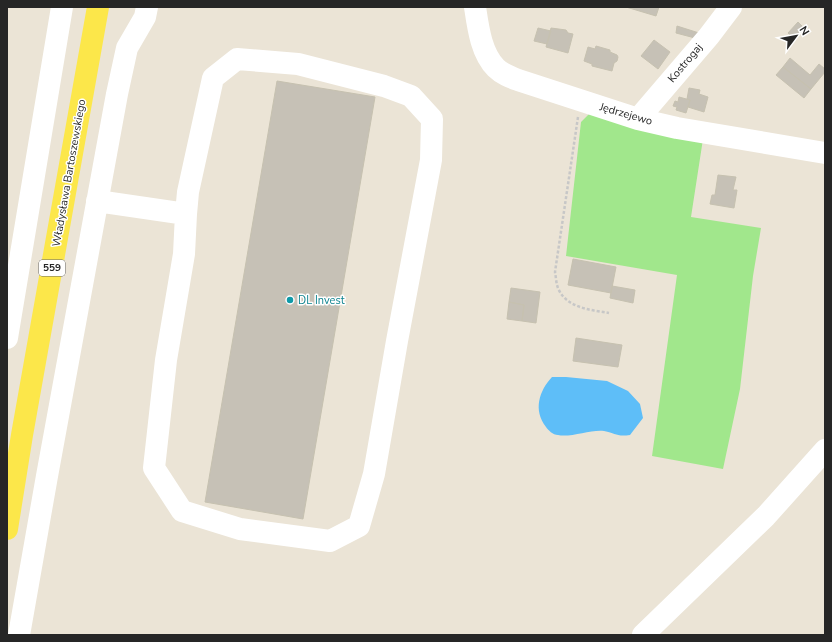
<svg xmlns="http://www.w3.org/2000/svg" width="832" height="642" font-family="'Nunito Sans',sans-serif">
<rect width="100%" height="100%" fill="#ebe4d6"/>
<path fill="#a1e78c" d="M591,112L703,139L691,217L761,228L753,276L740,389L723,469L652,456L677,275L566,256L581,122Z"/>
<path fill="#5ebef8" d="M552,377H566L607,381L628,391L640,404L643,418L630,435C616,437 616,433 604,431C592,429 570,438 558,435C553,435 548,430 546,427C533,410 539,391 552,377Z"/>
<path fill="#c6c1b6" stroke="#c6c1b0" d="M626,7H659L656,16Z
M798,22L804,28L794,39L788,33Z
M677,26L699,33L695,38L676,33Z
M538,28L551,31L547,44L534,41Z
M551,28L566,30L568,33L573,34L568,53L546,47Z
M654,40L670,52L658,69L641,56Z
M596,46L610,50V52L617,55L618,57L617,61L614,63L612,71L592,66V64L584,61L588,47L595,49Z
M790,58L810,75L819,64L825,69V72L811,89L783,67Z
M783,67L811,89L804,98L776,75Z
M277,81L375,97L303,519L205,502Z
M689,88L700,90L699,94L708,97L704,112L688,107L690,100L687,99Z
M679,97L690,100L686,113L676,110L677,107L673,106L675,101L678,102Z
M718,175L736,177L733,190H737L734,208L710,204L712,195H715Z
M573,259L616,267L611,293L568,285Z
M612,286L635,290L633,303L610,298Z
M511,288L540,292L536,323L522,321L524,305L509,302Z
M509,302L524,305L522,321L507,319Z
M576,338L622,345L618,367L573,361Z"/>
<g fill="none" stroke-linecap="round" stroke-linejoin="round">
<path stroke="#c7c7c7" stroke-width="2.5" stroke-dasharray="3 2" stroke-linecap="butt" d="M578,117L555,272C556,277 556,283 558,288C566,308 591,310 609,313"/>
<path stroke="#fff" stroke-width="22" d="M475,7C478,27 481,53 496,68C502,74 510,77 518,80L638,119L677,128L825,153
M237,59L298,64L384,86L411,96L432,119L431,160L397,341L374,474L359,526L330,541L240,529L182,511L154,468L166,360L184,254L186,214L188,192L213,78Z
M638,119L709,36L731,7
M97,201L186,214
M7,338L62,7
M19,635L47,476L117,94L127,48L145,17L147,7
M643,635L766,516L825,450"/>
<path stroke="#fce74a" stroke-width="22" d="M7,529L22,435L98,7"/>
</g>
<circle fill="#0f9aa8" stroke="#fff" stroke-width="1.5" cx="290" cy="300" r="4"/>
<g text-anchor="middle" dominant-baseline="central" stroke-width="3" stroke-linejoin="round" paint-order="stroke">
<rect fill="#fff" stroke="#676767" stroke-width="1" x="39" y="260" width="26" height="16" rx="3"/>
<g font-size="10" font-weight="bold" fill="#262626">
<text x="52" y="268">559</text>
</g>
<g font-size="11" fill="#262626" stroke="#fff">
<text transform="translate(685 63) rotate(-50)">Kostrogaj</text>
<text transform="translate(626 114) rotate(16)">Jędrzejewo</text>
<text transform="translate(69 173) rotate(-80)">Władysława Bartoszewskiego</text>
</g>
<g font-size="11" fill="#0d838f" stroke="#fff" text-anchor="start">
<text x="298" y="300">DL Invest</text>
</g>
</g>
<rect width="832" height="642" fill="none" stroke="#262626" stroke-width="16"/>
<g transform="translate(796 36) rotate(58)" stroke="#ffffff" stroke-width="3" paint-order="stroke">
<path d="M0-3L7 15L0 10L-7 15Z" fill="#262626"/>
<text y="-6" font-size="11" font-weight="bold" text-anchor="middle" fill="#262626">N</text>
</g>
</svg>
